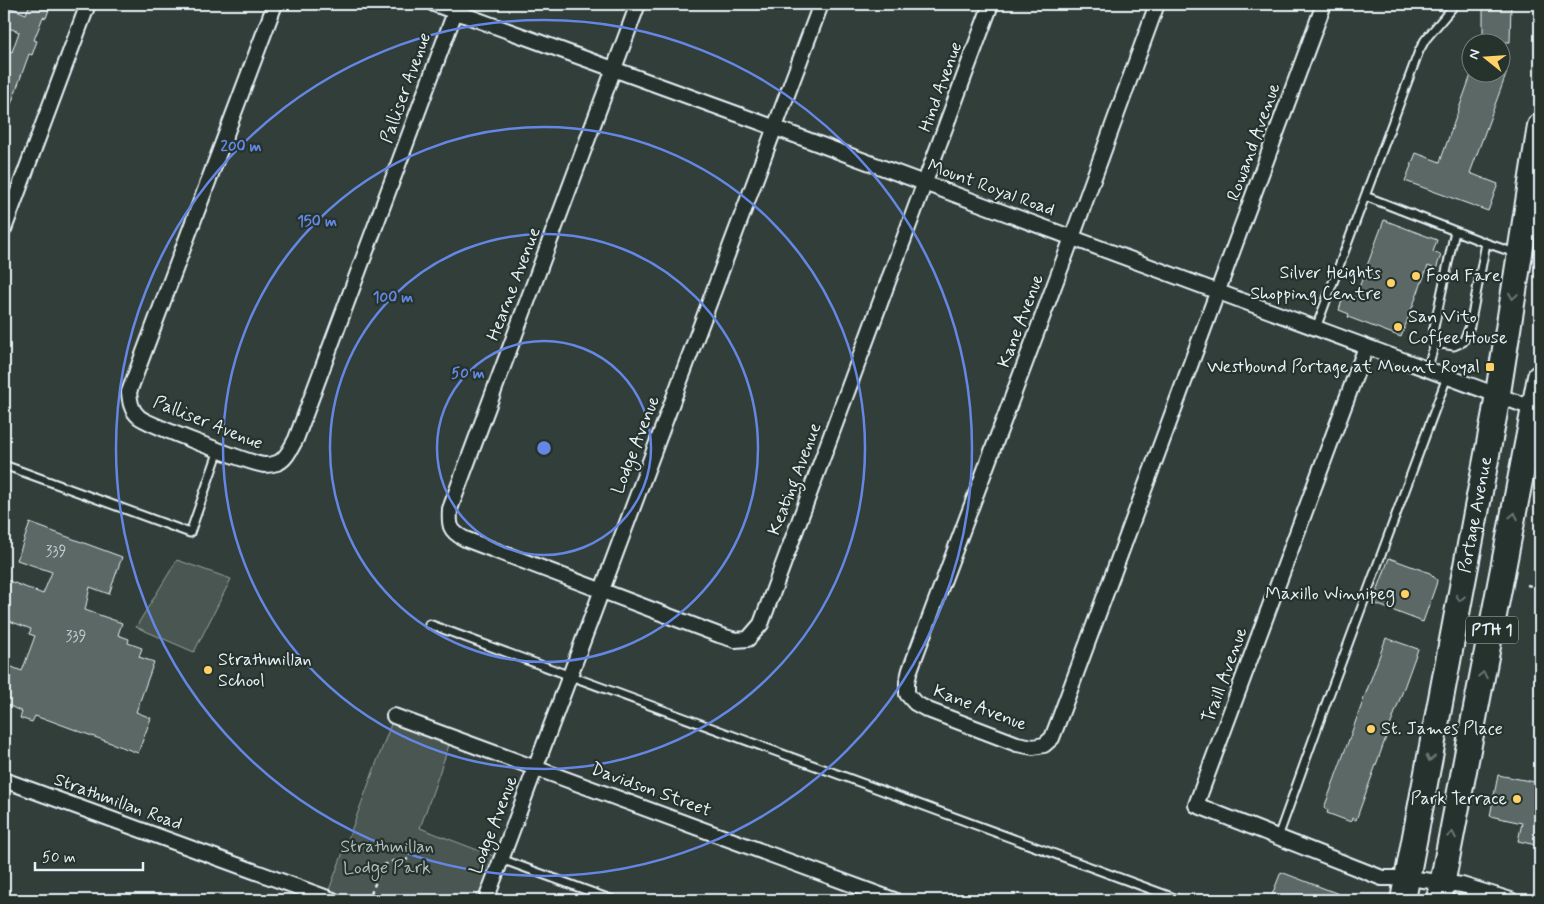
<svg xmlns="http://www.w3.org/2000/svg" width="1544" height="904" font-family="Mynerve,sans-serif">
<rect width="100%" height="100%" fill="#323e39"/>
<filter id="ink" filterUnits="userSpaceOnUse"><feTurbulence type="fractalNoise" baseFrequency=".02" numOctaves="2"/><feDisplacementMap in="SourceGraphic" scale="10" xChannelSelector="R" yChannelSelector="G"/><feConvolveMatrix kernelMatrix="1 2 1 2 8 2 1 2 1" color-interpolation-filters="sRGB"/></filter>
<g filter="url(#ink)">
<path fill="#495651" stroke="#98a4a4" d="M177,560L231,579L194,652L136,627Z
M394,716L452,737L420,828L501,859L486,900H333L326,898Z"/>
<path fill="#5c6865" stroke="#e8f1f8" d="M30,4H51L46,18L43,17L34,40L37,41L32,55L29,54L5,121H4V49L12,52L19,32L4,26V5L26,14Z
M1483,4H1511L1510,42H1483Z
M1472,72H1507L1470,173L1498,184L1488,211L1405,181L1416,153L1440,162Z
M1384,220L1437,240L1433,252L1441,255L1436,269L1428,266L1401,337L1348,317L1349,314L1339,310L1343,297L1354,301Z
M30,523L122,557L109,594L90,587L85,610L122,623L118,635L129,639L128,643L142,648L139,657L154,662L136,712L151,718L138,753L46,719V720L35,716L32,722L20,718L22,712L4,703V664L22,671L35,636L29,634L31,629L4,619V579L43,594L52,572L17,560Z
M1389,558L1430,573L1437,580L1436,585L1423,622L1373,603Z
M1386,638L1418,649L1356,820L1352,818L1351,822L1327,813L1328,810L1324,808Z
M1498,775L1540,783V846L1518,841L1522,823L1490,816Z
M1281,872L1352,899V900H1270Z"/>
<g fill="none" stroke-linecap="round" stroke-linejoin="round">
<defs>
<path id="lane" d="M1365,196L1486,243
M1316,328L1419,51L1425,40L1452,8V4
M1435,343L1433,332L1455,231
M1427,370L1435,343L1454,346L1463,342L1470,326L1486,243L1515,253
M4,465L190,533L219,450
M429,624L1180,900
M1278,837L1324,709L1447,377
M501,859L613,900"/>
<path id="street" d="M275,4L129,392C130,402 131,410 139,417C147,424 254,465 265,465C268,465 274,464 277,463C286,460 291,448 296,439L458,4
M434,4L762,123L1540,411
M638,4L450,509C449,525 449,531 465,539L719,635L735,640L748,639L761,624L991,4
M1157,4L1066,254L910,670L907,682V694L915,703L928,710L1017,744L1033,747L1044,745L1052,738L1060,717L1324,4
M4,229L88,4
M1366,347L1196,805L1382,878H1408L1462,885L1511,900
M394,716L894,900
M4,780L333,900
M486,900L821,4"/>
<g id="highway">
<path id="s1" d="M1403,900L1495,412L1540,126"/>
<path d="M1439,900L1540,377"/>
</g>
</defs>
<use href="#lane" stroke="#e8f1f8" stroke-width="11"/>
<use href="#street" stroke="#e8f1f8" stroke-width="18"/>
<use href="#highway" stroke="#e8f1f8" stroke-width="28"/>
<path stroke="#e8f1f8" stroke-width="2.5" stroke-dasharray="4 4" stroke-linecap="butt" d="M1527,585L1540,588
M371,894L382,866L398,859L403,861L408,859"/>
<use href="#lane" stroke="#26332d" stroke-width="7"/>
<use href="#street" stroke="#26332d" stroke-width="14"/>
<use href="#highway" stroke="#26332d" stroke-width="24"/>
</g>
<defs><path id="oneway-chevron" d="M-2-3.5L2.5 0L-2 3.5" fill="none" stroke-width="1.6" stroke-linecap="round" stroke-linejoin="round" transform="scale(1.25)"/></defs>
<g stroke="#6a7674">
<use href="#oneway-chevron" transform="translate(1513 296) rotate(99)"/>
<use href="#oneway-chevron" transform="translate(1514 516) rotate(-79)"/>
<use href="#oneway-chevron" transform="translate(1460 598) rotate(101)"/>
<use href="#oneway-chevron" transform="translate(1483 675) rotate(-79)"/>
<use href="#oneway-chevron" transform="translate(1430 758) rotate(101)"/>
<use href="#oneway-chevron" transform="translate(1452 835) rotate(-79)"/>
</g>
</g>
<g fill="none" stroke="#6487e3" stroke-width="2.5">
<circle cx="544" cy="448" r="107"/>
<circle cx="544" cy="448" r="214"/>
<circle cx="544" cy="448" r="321"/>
<circle cx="544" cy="448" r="428"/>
</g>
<g fill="#ffd166" stroke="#26332d" stroke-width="2">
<circle cx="1416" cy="276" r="5"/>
<circle cx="1391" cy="283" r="5"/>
<circle cx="1398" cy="327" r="5"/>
<rect x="1485" y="362" width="10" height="10" rx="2.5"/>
<circle cx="1405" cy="594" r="5"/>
<circle cx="208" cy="670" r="5"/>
<circle cx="1371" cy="729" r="5"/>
<circle cx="1517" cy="799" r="5"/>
</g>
<g text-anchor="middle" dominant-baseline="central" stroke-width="4.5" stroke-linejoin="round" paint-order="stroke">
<g font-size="15" fill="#c5cfd3">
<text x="56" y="552">339</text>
<text x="76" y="637">339</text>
</g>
<rect fill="#26332d" stroke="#aeb8bb" stroke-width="1" x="1466" y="616.5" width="52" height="27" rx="4"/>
<g font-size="16" font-weight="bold" fill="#e8f1f8">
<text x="1492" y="630">PTH 1</text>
</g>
<g font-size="18" fill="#e8f1f8" stroke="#26332d">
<text transform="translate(941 87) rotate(-70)">Hind Avenue</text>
<text transform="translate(406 88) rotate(-70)">Palliser Avenue</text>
<text transform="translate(1254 142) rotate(-70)">Rowand Avenue</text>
<text transform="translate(991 188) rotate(20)">Mount Royal Road</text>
<text transform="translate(514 284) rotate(-69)">Hearne Avenue</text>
<text transform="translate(1021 321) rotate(-69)">Kane Avenue</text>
<text transform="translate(208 423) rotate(22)">Palliser Avenue</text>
<text transform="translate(636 445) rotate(-69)">Lodge Avenue</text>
<text transform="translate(795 479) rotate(-69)">Keating Avenue</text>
<text stroke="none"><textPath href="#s1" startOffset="392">Portage Avenue</textPath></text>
<text transform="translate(1225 675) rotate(-70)">Traill Avenue</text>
<text transform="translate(980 708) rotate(21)">Kane Avenue</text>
<text transform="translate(651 790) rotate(20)">Davidson Street</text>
<text transform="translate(118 802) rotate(20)">Strathmillan Road</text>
<text transform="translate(494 825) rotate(-69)">Lodge Avenue</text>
</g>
<g font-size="18" fill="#e8f1f8" stroke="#26332d" text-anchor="end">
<text x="1381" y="273">Silver Heights<tspan x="1381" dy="21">Shopping Centre</tspan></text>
<text x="1426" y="276" text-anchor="start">Food Fare</text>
<text x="1408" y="317" text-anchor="start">San Vito<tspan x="1408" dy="21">Coffee House</tspan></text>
<text x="1480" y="367">Westbound Portage at Mount Royal</text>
<text x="1395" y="594">Maxillo Winnipeg</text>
<text x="218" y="660" text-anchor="start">Strathmillan<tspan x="218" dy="21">School</tspan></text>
<text x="1381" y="729" text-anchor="start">St. James Place</text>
<text x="1507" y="799">Park Terrace</text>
</g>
<g font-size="18" fill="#b0bbbe" stroke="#26332d">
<text x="387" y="847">Strathmillan<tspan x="387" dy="21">Lodge Park</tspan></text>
</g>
</g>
<circle cx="544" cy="448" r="8" fill="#6487e3" stroke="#26332d" stroke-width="2.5"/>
<g font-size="15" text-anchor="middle" font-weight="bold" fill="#6487e3" stroke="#26332d" stroke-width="4.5" stroke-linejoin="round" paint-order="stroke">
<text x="241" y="151">200 m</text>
<text x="317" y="226">150 m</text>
<text x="393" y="302">100 m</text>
<text x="468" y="378">50 m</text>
</g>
<rect width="1544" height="904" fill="none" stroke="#26332d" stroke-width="20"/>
<rect x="10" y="10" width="1524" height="884" fill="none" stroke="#e8f1f8" stroke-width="2" filter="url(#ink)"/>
<g transform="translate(1486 58) rotate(287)"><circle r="24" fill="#26332d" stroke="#747f7e"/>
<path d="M0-4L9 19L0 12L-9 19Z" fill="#ffd166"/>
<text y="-8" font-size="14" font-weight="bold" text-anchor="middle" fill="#e8f1f8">N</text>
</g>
<path d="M35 862v8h108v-8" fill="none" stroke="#e8f1f8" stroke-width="2.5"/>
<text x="42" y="862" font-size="15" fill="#e8f1f8" stroke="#26332d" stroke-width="4" paint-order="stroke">50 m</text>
</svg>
